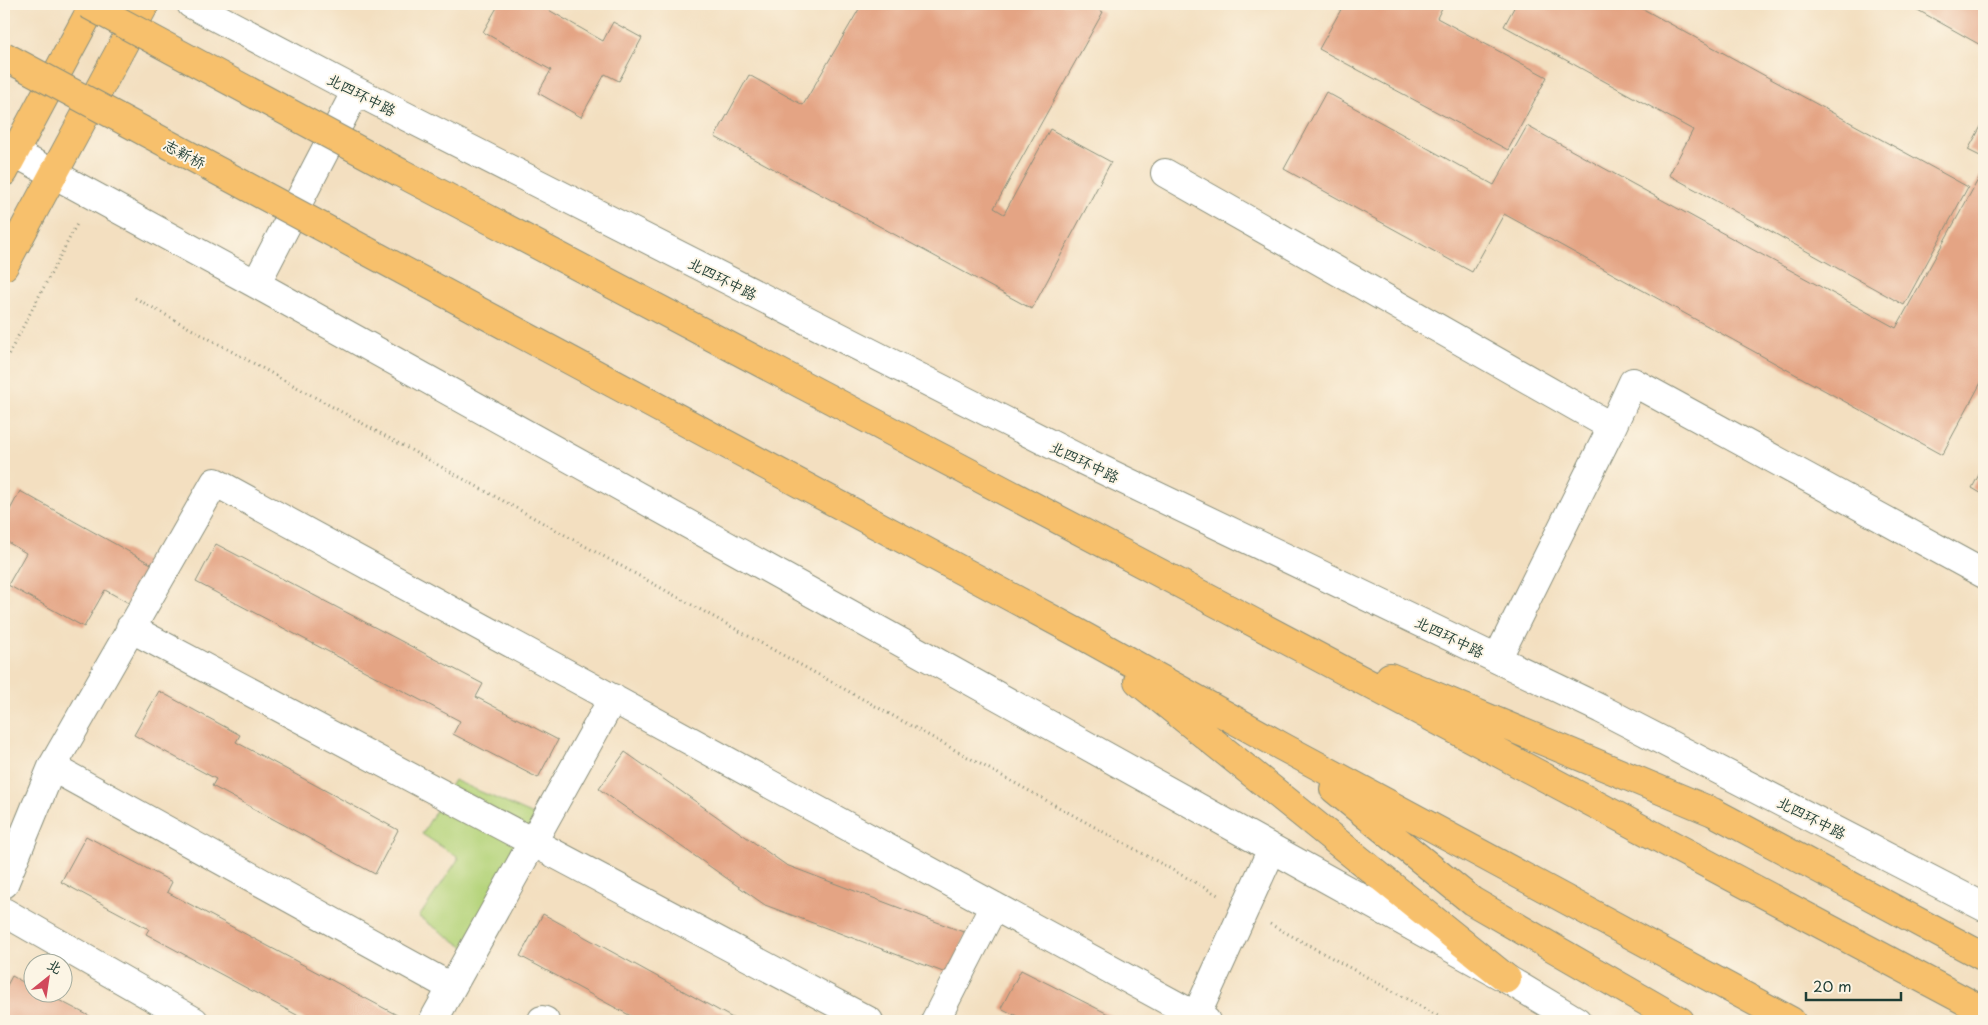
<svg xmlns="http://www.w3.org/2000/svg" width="1988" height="1025" font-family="'Playpen Sans','LXGW WenKai TC',sans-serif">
<rect width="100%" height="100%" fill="#fcf5e5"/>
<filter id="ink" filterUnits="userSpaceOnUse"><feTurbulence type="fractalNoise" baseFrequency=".02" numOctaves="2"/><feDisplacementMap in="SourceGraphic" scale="10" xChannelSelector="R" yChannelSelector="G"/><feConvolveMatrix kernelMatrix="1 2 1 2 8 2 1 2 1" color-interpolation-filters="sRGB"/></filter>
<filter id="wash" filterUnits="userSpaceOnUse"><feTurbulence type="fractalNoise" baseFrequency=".0096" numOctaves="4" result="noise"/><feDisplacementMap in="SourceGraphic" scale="20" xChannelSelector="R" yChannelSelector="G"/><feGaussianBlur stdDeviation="1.12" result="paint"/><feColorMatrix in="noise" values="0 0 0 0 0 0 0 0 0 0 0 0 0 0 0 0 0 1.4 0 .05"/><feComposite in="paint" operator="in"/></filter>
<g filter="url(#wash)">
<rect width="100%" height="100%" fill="#f3dfc0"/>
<path fill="#b5d47b" stroke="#6a8858" d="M454,780L545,820L471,952L419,917L459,858L422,834Z"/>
<g id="blocks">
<path fill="#e4a484" d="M499,4H541L540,5L603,41L613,22L642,38L619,81L605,74L581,117L538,93L551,70L483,32Z
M862,4H1087L1103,12L994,208L1004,214L1050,129L1111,162L1032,309L715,137L749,75L803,105Z
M1344,4H1444L1437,18L1547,77L1508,150L1319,49Z
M1516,4H1634L1968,187L1904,305L1669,175L1693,130L1504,26Z
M1907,4H1984V47Z
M1326,92L1494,185L1527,126L1896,328L1984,169V377L1942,455L1504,214L1472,272L1284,169Z
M1984,121V158L1968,150Z
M1984,465V495L1972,488Z
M20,491L160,569L138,608L105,590L84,627L8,585L26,553L4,540V521Z
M216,544L483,684L476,697L558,740L538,778L453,734L460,721L196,582Z
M159,691L240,735L236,742L398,830L375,874L212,786L216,779L134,735Z
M625,752L786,865L966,933L951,975L765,905L599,789Z
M86,836L172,882L167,892L408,1021H308L146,934L149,929L61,882Z
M543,914L738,1021H640L520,956Z
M1021,970L1114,1017L1112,1021H1026L1001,1008Z
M12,976L32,987V992H43L99,1021H4V991Z"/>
</g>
</g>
<g filter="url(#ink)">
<use href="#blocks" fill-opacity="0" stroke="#898e7a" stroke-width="1"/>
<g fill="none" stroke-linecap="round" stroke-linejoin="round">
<defs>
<path id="minor" d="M191,4L356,91L1082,460L1601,709L1984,907
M4,147L256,284L1507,979L1577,1021
M1165,173L1612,427L1633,382L1984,574
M256,284L356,91
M130,628L869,1021
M1497,659L1612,427
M52,767L451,987
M4,884L52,767L215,482L1196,1016
M4,912L194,1021
M542,1020L545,1021
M433,1021L613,698
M935,1021L994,906
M1206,1021L1196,1016L1272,849"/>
<path id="major" d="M4,172L94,4
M4,266L145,4"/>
<path id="highway" d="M401,173L1232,611L1984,1011
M365,250L1078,633L1283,747L1791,1021
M1390,677L1713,812L1984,957
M1138,681L1507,979
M1334,789L1472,901L1680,1021"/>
</defs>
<use href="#minor" stroke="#898e7a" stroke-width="30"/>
<use href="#major" stroke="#898e7a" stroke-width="30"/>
<use href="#highway" stroke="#898e7a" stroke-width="30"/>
<path stroke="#898e7a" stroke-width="3" stroke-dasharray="1 4" stroke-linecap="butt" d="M135,298L1218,895
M4,363L78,222
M1270,924L1447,1021"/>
<use href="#minor" stroke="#fff" stroke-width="28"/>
<use href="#major" stroke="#f7c06c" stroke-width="28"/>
<use href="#highway" stroke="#f7c06c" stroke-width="28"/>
<defs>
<path id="highway-bridge" d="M87,4L401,173
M4,56L365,250"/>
</defs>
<use href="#highway-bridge" stroke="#898e7a" stroke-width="30" stroke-linecap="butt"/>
<use href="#highway-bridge" stroke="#f7c06c" stroke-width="28"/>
</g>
</g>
<g text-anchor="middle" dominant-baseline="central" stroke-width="4" stroke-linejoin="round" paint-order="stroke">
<g font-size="15" fill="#1f3d34" stroke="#fcf5e5">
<text transform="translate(362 94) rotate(27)">北四环中路</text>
<text transform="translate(185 153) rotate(28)">志新桥</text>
<text transform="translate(723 278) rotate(27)">北四环中路</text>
<text transform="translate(1085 461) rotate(26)">北四环中路</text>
<text transform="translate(1450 636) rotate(26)">北四环中路</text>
<text transform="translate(1812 817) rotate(27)">北四环中路</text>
</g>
</g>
<rect width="1988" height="1025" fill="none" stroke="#fcf5e5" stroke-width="20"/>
<g transform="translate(48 978) rotate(30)"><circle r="24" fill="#fcf5e5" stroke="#a4ab9e"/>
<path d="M0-4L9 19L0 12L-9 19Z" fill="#d1495b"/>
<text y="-8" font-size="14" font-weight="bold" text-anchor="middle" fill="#1f3d34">北</text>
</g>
<path d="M1806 992v8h95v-8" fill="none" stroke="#1f3d34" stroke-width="2.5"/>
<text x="1813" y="992" font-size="15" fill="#1f3d34" stroke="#fcf5e5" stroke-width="4" paint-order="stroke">20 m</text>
</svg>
